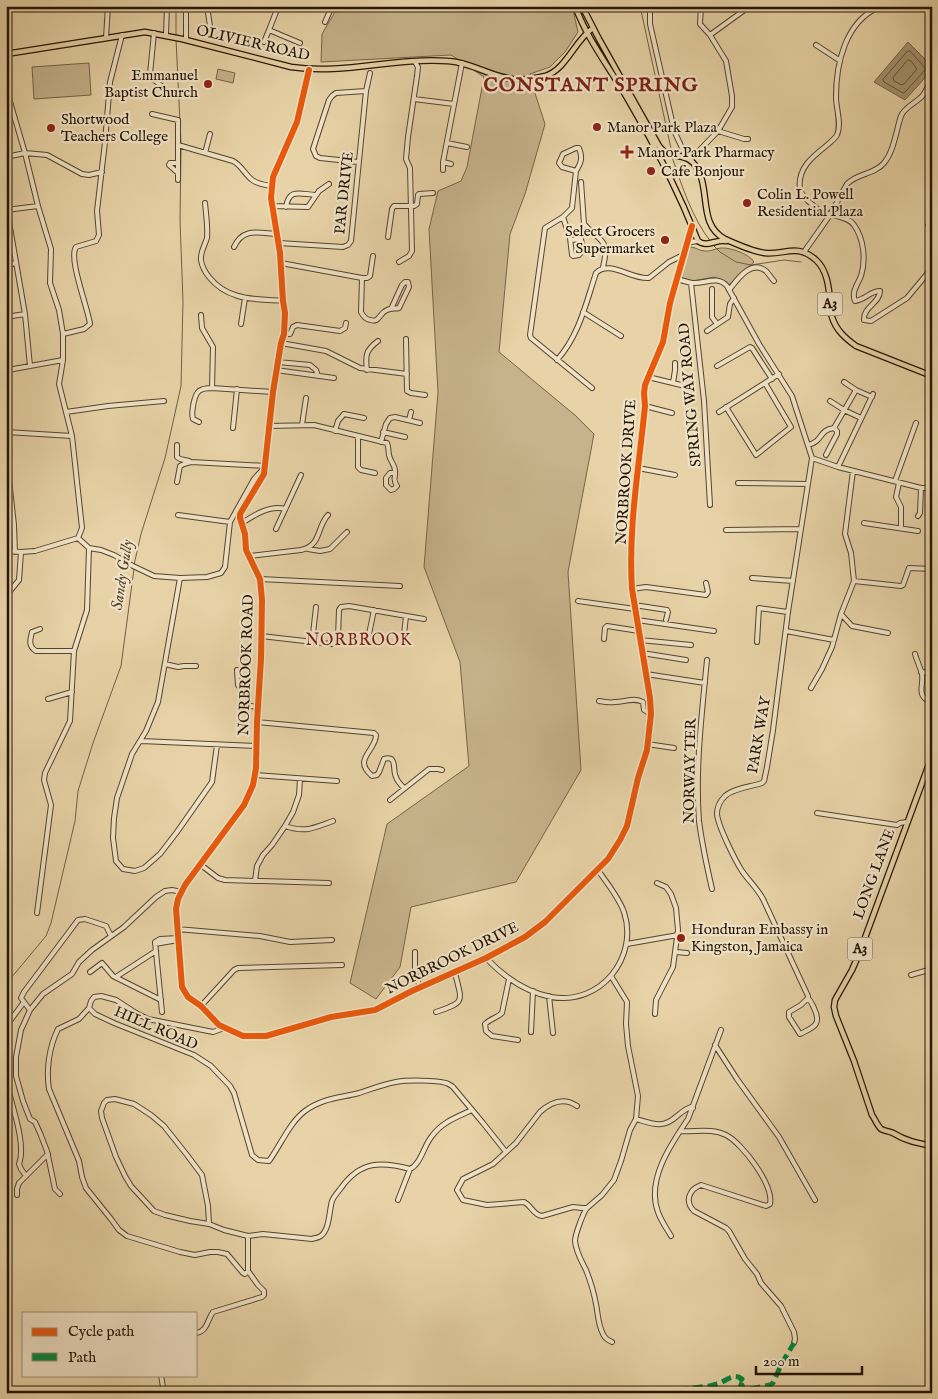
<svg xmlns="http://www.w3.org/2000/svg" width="938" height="1399" font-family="'IM FELL English',serif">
<rect width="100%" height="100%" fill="#e7d3a7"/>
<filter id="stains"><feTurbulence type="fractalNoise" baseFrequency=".004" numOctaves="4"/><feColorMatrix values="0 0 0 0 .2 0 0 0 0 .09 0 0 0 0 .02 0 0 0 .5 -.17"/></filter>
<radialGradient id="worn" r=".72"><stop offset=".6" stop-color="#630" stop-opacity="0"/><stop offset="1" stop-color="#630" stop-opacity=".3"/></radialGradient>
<path fill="#c6b38b" stroke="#756448" d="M464,6H572L578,32L565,52L550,67L530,74L533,87L545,124L525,194L510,234L499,352L576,416L594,434L568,572L581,770L516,882L411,907L400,967L376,999L350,983L387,824L469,766L460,662L424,567L438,392L429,229L438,191L461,181L467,167L484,77L451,55L321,62L322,34L335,12L368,9H466Z
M89,63L91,95L34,99L32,67Z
M218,69L235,73L233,83L216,79Z
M690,247C696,247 699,251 705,251C711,252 715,248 721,248C729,247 750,254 754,262C747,268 734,282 727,286L715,277L692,281L680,277L684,258Z"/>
<path fill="#a59270" stroke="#716045" d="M908,42L932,66V70L905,100L874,82Z"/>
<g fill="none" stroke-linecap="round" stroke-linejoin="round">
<path stroke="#64533a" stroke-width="1" d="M908,51H910L926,69L905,92L903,93L884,82L883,80Z
M908,60L911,61L917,69L904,84L902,85L894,81L893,78Z"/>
<path stroke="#716045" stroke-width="1" d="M640,6L672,153
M176,35V6
M176,39L181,143
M672,157C682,186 692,218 711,242
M713,245L720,252L736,262L751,265L784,260L801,262
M134,565L141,534L165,458L181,386L183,301L180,220L181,149
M6,985L11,978L46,936L51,923L75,821L78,791L93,743L121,666L134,569
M6,1169L8,1174L6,1185"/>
<defs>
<path id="minor" d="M207,6L210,26
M280,6L276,12L269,30L300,43
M650,6V24L674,130C677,139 683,147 685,157
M879,7C845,22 836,64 836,97C836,109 842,124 837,135C835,139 829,143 826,146C812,157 797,169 800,189C801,194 804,197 808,201C812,204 816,208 820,211C830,216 848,216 854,225C864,239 866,260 861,276C858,284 851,292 855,301C865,300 870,291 880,291C880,303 863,307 864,320L871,321L907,298L932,268
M325,22L330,11L331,6
M154,33L150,74L153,79L164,88
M166,35L167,6
M710,35L750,6
M106,38L108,6
M186,40V6
M264,42L269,30
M816,45L839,60
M309,70L297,122L273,177L271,198L280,253L283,301L285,313L284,334L281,343L273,392L264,474L240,514V518L245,534L246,550L260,579L262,600L261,659L257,722L256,768L253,785L244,805L185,885L178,899L176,909L182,987L188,997L201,1006L219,1025L243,1036H266L331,1017L375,1010L412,991L486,958L525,937L545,922L608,859L620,840L627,826L638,778L647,750L651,714L650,698L632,589C628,528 639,467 645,406L644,393L645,385L663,342L670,303L692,226
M6,88L25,153L38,206L51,249L50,283L59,310L63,334V360L59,384L72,436L82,528L78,538L89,548L101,550L114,555L133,566L154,576L180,578L207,577L221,573L225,567L230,522L254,479L265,467
M414,99L454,104
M152,114L178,120V145L233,161C241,165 244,173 251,179C256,184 265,185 272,186
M718,131L744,139H748
M447,143L467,147
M576,148H579C583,158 581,163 576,171L562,167L559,163L563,154Z
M205,153L210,134
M6,157L25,153L47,155L82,174L89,175L102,172
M691,159L718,131L732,107V96L726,61L710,35L700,24L701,6
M358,162L320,158L316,156L313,149L329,100L332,96L336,93L366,91
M443,162L451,164
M443,170V162L462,63
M576,171L572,208L563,217L545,228L530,335L531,338L592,388
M178,173L169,165L170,163H178
M178,180V145
M581,182L584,224C601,243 610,238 603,267
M205,203C206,214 208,227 207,238C205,245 200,252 201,260C202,267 205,272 209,277C228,301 256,299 283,301
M272,206L308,207L319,191L329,184
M286,207C289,188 300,194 315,195
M6,210L38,206
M7,210L25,314L30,366
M563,217L570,238L572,255L573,256L579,255L583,250L581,239L571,240
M928,225L932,226
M388,237L392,209L394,206H414L417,204L418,195L419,194L433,193
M279,243L343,247L348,245L351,241L366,91L370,73
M686,246L691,242L698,241
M234,247C243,227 259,233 277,234
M804,252L830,215L847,184C857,173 874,175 884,163C894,151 896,131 901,116C905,106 917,103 923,95C927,90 929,83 932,77
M399,262L409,256L412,251L410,168L406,159L408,137L417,76L418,67L415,62
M281,263L362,278L361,312C363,316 365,319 370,320C380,323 379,313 387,310C391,308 395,309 399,308L409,287L408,282H405L402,285L391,309
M6,265L16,263
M362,278H367L370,276L373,256
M676,279C681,280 687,282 692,283C705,284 717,275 727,286L759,344L792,396L812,458L788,612L773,730L767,767L764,781L762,783C750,787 734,788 725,796C720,801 717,807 717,814C718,826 735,860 742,871C749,881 757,888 763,899L808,996V998C811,1001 812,1004 814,1008C822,1025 814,1027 800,1034L789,1017V1012L801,1005L808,998
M691,283L704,401L710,505
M712,289V317L717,324
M729,290C737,280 751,259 766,271C769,274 771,278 774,281
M583,312L621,336
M201,315L202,328L213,347L212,388
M6,317L25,314
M241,324L245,298
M707,331L728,317L730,304L734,298
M63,334L84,329L90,324C88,308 68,258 76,247L96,241L99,235L97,211L105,142L110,82L122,35
M284,334H290L293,327L297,325L340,331L345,328L346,323
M406,339L407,391L411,393L425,395
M281,343L326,351L360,368L407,374
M931,355H932
M557,360C579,336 586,303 596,273C609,259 632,280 649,278L669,262L683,255
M278,362L310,365L316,370L318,376
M717,366L750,347L752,348L772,379
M8,370L63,360
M276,370L334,378
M367,370C365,355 366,350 378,341
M648,377L681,385
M844,382L856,390L872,397
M673,383L675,370V363
M830,401L844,410L861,418
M645,406L672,413
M726,407L756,455L791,427L765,383
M66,412L108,406L164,401
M719,412L779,374
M409,420L411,412
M199,422L193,419C191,413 194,395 199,391C203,388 207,388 212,388L273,392
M302,425L306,398
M269,426L314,425L387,443C389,448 388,450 389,455C390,461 395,465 395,471C396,478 392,479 397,486L394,489L391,490L386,485V478L390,473H395
M233,428L237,389
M335,431L338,421L344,414L364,418
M6,432L72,436
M383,432L405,437
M358,436V467L361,470L375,473
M381,442L386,424L390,418L395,417L420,423
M177,445V457C181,461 187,459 191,462
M808,445C824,441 818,430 834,428L856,390
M6,452L14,525L15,552
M826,455L837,434V431L834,428
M812,458L838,467L921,488H932
M838,467L873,394
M638,468L675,475
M895,481L916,423
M177,482L180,466L184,464L191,462L266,466
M738,483L808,484
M899,483L896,497L901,507V528
M178,515L230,522
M918,516L920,513L921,488
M242,523C254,515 270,505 285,509
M864,523L918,531
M276,529L301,475
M726,530L801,529
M308,549L320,551L330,549L347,532
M6,551L21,552L35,551L78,538
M249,556L301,550C322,545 316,528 328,515
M180,578L158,702L146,731L132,754L117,798L114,818L113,838L116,861L123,869L135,871L144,868L160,854L177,832L212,782L217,745
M752,578L793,581
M260,579L400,586
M854,581L901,586L903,585L909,568L932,569
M632,589L646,587L706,595L708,592L706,583
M6,596L19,580L21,552
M578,601L635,609
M634,605L667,610L668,612L666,620
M841,614L852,626L888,633
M637,620L714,631
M40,629L32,632C30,640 28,646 36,651H74
M786,631L834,640
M369,634L374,610
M261,636L331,644L336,643L338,637L339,610L341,607L349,606L424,619
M604,639L605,628L607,626L639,631
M640,640L691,645
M757,642L759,608L788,612
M312,643L316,607
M403,644L406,616
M642,653L686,660
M915,654C917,661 920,667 922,674C924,687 915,695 932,703
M707,660C702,712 695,768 699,821C702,844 707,867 712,889
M165,664L178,667L184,666H196
M237,670L238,685L243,692L244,705L257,707
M921,672L932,673
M646,674L705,683
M811,688L822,669L832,647L841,614L854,581L851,553L845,534L853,471
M48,699L72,692
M599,701C604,702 610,703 615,702C625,702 634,697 643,702L644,710L651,714
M257,722L374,733L376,735C376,751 352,759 372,776L377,775L379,772L384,759C398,755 392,770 396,777C397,781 401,785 404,788
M141,741L256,746
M647,744L674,748
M255,775L337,781
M390,800L429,769H438L442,770
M817,813L897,825L900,823L907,822
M285,826C306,833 313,828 333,821
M201,865L218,878L225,880L329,883
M255,881L257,866L263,855L272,845L285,826L293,812L299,795L300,779
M37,913L51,805L44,780L45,773L70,721L74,651L87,610L89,548
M177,929L260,936L290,942L332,940
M155,944L178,940
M627,944L678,935
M415,952V973L420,987
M676,952L687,953
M486,958C504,977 525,992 551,997C600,1006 639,958 624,912C618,896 607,883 597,869
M90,972L102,963L113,976L161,1000
M911,975L932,969
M116,977L156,951
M509,979L502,1013C497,1018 491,1018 485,1024L486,1031L492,1036L518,1040
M549,996L553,1033
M24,1002L21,998L24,992L78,920L85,919L106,926L111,936
M201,1006L234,970L238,968L342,965
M89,1008L95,1014L114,1023L194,1055L211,1066L230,1086L234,1093L252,1155L258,1160L269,1161C280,1146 290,1122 305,1111C322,1098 340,1098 359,1093C371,1089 384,1084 396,1082C407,1080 436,1080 446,1083C447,1083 452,1086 453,1087L483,1123L506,1152
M162,1012L155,942L160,939L178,938
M436,1012C466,1002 462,1002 455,973
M655,1014L656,1000L673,967L678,930L676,908L671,894L666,887L657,883
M6,1029L7,1025L24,1002L30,1010
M531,1032L533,991
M715,1045L737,1079L779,1137L815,1200
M6,1079C10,1102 27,1143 19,1164L21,1169L26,1176
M577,1106C564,1097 551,1102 540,1112L516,1143L493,1164L463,1179L457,1190L463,1200L487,1205L524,1202C532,1206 533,1215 542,1216L573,1207L582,1208H587L602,1195L614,1180L621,1161L630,1130L636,1119L638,1096L628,1046L626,1024L627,1002L611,976
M636,1119C653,1124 663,1129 677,1116C682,1112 685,1109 691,1107L693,1108
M680,1131C695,1132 712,1128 726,1135C742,1143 774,1185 770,1204L766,1206L701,1185C688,1190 685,1202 694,1211L726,1228L729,1231L745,1259L757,1274L761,1283L781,1306L794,1332L795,1339L794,1343
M60,1194L55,1189L47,1151L40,1133L35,1122L30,1119L23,1101L16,1076V1057L21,1030L30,1010L43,994L72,974L79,962L92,950L124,927L156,897L165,891L172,890L181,892
M17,1195V1189L19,1183L48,1154
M398,1200L410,1169
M587,1208C583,1213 575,1235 575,1241C576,1252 581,1260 586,1270C590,1280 594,1293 596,1304C598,1314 598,1325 603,1334C605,1339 608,1340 612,1342
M209,1224L208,1206L202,1175L187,1155L164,1126L151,1115L134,1104L115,1099L107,1100L104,1103L101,1111L102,1118L116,1157L125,1176L131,1186L154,1211L165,1215L190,1221L209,1224L224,1230L248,1236L263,1234L312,1239C314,1238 317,1238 319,1237C330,1232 329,1210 332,1201C334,1196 338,1192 341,1188C360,1161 381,1161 410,1169C421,1164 424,1145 432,1136C442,1122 457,1117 472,1110
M671,1236C667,1229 661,1221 658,1212C646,1180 671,1144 688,1119L721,1030
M248,1271V1236
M932,1309L930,1317L932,1324
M196,1333C208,1331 207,1320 213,1312L262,1297L264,1295V1291L258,1285L248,1271L245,1274L243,1273L227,1254L218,1252H210L195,1255L180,1252L127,1236L119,1230L111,1219L86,1188L82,1177L79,1161L49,1089C46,1070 49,1047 58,1029L79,1019L89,1008L91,1001L94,997L101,996L116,1000L136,1013L148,1019L213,1032L224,1028
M161,1375L164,1393"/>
<path id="major" d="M575,6C588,41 612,71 630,103C656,147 679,193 698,241C707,248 716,239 726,241
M582,6L599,39L659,146C671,163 689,147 700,174C709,196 700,226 725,239C736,244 754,252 765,253C785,255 797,243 816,260C827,270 829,287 830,302C830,307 830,312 832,317C836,330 845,338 856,346L932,376
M6,54L145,32L182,39L291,67C344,75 395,57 448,61C469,62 486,74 507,78C518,81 533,79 545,76C566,70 575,40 593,28
M932,756L859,954L852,970L835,1000L834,1007L836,1016L854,1061L872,1115C875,1119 877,1125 881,1129C884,1131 889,1131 893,1133C906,1141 917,1143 932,1146"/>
</defs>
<use href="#minor" stroke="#55442d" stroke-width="6"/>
<use href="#major" stroke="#241404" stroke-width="7"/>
<use href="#minor" stroke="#efe2c6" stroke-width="4"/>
<use href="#major" stroke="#e7d3a7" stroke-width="4.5"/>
<path stroke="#00873e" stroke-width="5" stroke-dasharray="10 5" stroke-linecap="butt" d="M679,1393C685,1387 693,1389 701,1387C707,1387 712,1385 717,1384C726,1382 732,1372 742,1379L737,1383L742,1385L743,1388L745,1390L770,1385L773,1383L782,1363L794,1343"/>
<defs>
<path id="cycleway" d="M309,70L297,122L273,177L271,198L280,253L283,301L285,313L284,334L281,343L273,392L264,474L240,514V518L245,534L246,550L260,579L262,600L261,659L257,722L256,768L253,785L244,805L185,885L178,899L176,909L182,987L188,997L201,1006L219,1025L243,1036H266L331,1017L375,1010L412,991L486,958L525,937L545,922L608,859L620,840L627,826L638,778L647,750L651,714L650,698L632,589C628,528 639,467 645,406L644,393L645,385L663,342L670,303L692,226"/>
</defs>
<use href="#cycleway" stroke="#efe2c6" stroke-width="9"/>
<use href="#cycleway" stroke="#e8590c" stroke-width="6"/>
</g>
<g fill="#8f2418" stroke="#efe2c6" stroke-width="2">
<circle cx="208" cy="84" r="5"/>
<circle cx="597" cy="127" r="5"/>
<circle cx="51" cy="128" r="5"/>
<path d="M624.5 144.5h5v5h5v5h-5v5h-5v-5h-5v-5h5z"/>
<circle cx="651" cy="171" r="5"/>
<circle cx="747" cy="203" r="5"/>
<circle cx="665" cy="240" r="5"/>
<circle cx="681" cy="938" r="5"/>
</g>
<g text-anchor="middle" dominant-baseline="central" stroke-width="4.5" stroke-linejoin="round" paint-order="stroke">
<g fill="#efe2c6" stroke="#61523e" stroke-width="1">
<rect x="817.5" y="292.5" width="25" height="23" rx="4"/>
<rect x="847.5" y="937.5" width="25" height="23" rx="4"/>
</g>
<g font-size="14" font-weight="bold" fill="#241404">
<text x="830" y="304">A3</text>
<text x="860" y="949">A3</text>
</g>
<g font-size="15" fill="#241404" stroke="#efe2c6">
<text transform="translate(253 43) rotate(13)">OLIVIER ROAD</text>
<text transform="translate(344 193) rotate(-84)">PAR DRIVE</text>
<text transform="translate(690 395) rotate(-95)">SPRING WAY ROAD</text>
<text transform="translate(626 472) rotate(-86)">NORBROOK DRIVE</text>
<text transform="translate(246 665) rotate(-88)">NORBROOK ROAD</text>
<text transform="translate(759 735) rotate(-80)">PARK WAY</text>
<text transform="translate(690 771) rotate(-89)">NORWAY TER</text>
<text transform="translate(874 874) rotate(-70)">LONG LANE</text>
<text transform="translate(452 958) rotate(-26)">NORBROOK DRIVE</text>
<text transform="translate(156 1028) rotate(23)">HILL ROAD</text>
</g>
<g font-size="15" fill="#241404" stroke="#efe2c6" text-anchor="start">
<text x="198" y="75" text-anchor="end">Emmanuel<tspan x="198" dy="17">Baptist Church</tspan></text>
<text x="61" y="119">Shortwood<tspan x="61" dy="17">Teachers College</tspan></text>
<text x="607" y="127">Manor Park Plaza</text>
<text x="637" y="152">Manor Park Pharmacy</text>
<text x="661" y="171">Cafe Bonjour</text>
<text x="757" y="194">Colin L. Powell<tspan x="757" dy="17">Residential Plaza</tspan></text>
<text x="655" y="231" text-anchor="end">Select Grocers<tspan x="655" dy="17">Supermarket</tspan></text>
<text x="691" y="929">Honduran Embassy in<tspan x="691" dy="17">Kingston, Jamaica</tspan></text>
</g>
<g font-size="16" font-style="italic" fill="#58462f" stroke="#efe2c6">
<text transform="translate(123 575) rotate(-81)">Sandy Gully</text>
</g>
<g font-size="16" letter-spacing="1" fill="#7a1f14" stroke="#efe2c6">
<text x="359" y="641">NORBROOK</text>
</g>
<g font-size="20" font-weight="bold" letter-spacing="1" fill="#7a1f14" stroke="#efe2c6">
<text x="591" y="85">CONSTANT SPRING</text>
</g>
</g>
<rect width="938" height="1399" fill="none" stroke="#e7d3a7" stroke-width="25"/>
<rect x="8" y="8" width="923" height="1384" fill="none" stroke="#241404" stroke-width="2.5"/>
<rect x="12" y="12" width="913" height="1374" fill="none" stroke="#241404"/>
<rect x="22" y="1312" width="175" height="65" fill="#efe2c6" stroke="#9e9078"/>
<rect x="32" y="1328" width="25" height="8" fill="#e8590c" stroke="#9e9078"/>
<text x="68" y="1336" font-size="15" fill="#241404">Cycle path</text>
<rect x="32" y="1353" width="25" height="8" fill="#00873e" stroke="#9e9078"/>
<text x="68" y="1362" font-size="15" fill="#241404">Path</text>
<path d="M756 1366v8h106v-8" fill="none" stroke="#241404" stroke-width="2.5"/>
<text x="763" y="1366" font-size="15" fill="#241404" stroke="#efe2c6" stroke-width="4" paint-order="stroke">200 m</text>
<rect width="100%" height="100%" filter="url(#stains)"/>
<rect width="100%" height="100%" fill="url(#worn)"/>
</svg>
